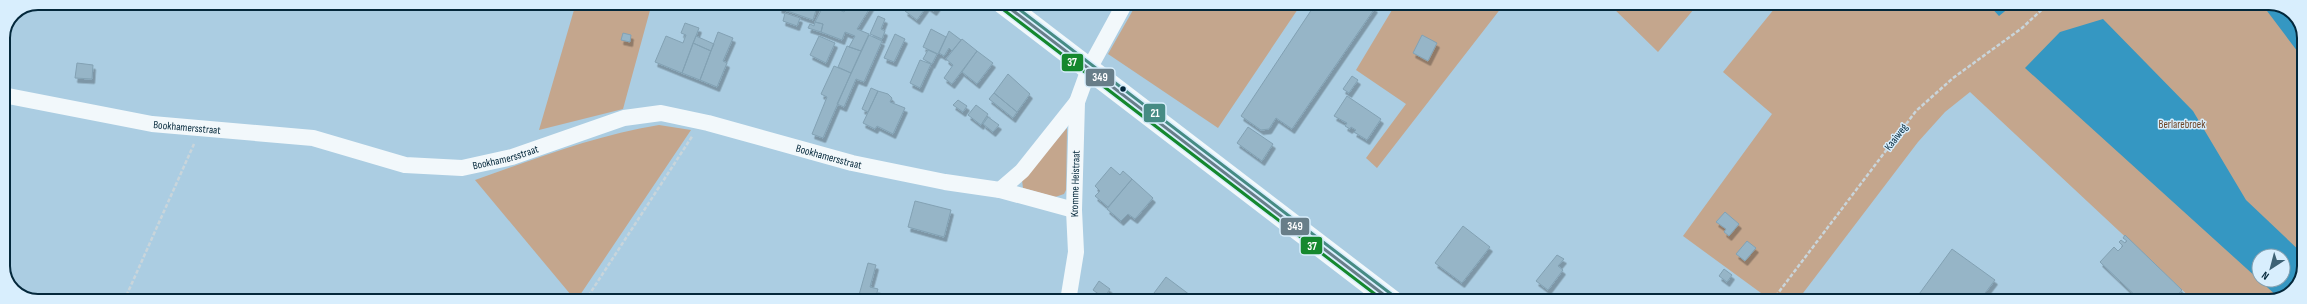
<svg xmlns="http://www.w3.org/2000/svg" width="2307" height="304" font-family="'Sofia Sans Condensed',sans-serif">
<defs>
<filter id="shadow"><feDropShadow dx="2.5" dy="4.5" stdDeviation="0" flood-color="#0004"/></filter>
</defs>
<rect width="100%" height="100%" fill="#abcde2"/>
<path fill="#c4a68d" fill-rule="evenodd" d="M576,3H652L623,109L539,130Z
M1137,3H1302L1218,128L1108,54Z
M1383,3H1505L1377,168L1366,158L1406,104L1356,70L1392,10Z
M1608,3H1699L1658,52Z
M1779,3H2273L2294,14L2304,34V270L2292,292L2269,301H2194L1970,92L1945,112L1918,142L1797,301H1756L1761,293L1683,236L1772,114L1723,72ZM2259,256H2283V280H2259Z
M659,125L691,130L576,301L475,180C535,159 596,135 659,125Z
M1067,128L1066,190L1064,194L1055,197L1023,188L1022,180Z"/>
<path fill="#3597c2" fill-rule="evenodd" d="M1987,3H2015L1999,16Z
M2261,3C2281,3 2300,14 2304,34C2305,42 2304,52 2304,60Z
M2103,19L2193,111L2246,200L2304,255V270L2292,292L2278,297L2025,68L2060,32ZM2259,256H2283V280H2259Z"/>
<path fill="#96b5c7" stroke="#82a1b3" filter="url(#shadow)" d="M781,3H818L813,20L779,8Z
M825,3L844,12L850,3H873L857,29L869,34L861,51L849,47L855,36L845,32L842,40L821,32L823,24L815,22Z
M940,3L934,11L927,6L917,20L905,11L911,3Z
M1316,3H1367L1375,8L1292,129L1276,118L1269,129L1261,130L1241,116Z
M785,13L800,18L797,26L783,21Z
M878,16L885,19L881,29L885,31L882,39L870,34Z
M815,22L823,24L821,32L808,28L810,24L814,26Z
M685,23L699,28L682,73L655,62L666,36L683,43L686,35L681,33Z
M931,29L946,37L938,54L923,47Z
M949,31L961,40L952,51L949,48L944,56L939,53Z
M718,32L733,38L723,61L727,63L717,87L700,80Z
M623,33L631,35L630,42L621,40Z
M895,34L905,39L894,62L884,58Z
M869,35L882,41L864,82L856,79L844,107L837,104Z
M1422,35L1437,43L1428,61L1413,53Z
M696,36L714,44L711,51L693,43Z
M819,36L835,43L826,63L810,55Z
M962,39L977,51L952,84L944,78L953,65L946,59Z
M693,43L711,51L700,80L682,73Z
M847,46L861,51L851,73L838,67Z
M928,50L937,54L932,64L923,59Z
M977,51L993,63L977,84L962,72Z
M920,60L931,64L920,88L910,83Z
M77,63L93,65L92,79L75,78Z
M834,66L851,73L823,138L812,134L827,97L821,94Z
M1008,74L1030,94L1017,112L994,93Z
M1352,76L1358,80L1349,93L1343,89Z
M871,88L878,91L868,112L862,109Z
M878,91L888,94L892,98L890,102L905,108L893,134L877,126L875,129L863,123Z
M994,93L1017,112L1013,118L989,99Z
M1347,96L1381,119L1367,140L1354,132L1356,130L1351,127L1350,129L1345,126L1347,123L1334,116Z
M958,100L967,106L963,112L953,105Z
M976,105L988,114L981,125L968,115Z
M988,117L999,125L993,132L983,124Z
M1248,127L1273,144L1262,161L1237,143Z
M1111,167L1120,175L1123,171L1132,179L1108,207L1095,196L1100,191L1095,186Z
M1132,179L1153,198L1135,219L1128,214L1121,221L1107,209Z
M915,201L951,210L944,237L908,227Z
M1725,212L1739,224L1729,236L1724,232L1726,229L1716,222Z
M1463,226L1490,247L1462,283L1435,263Z
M2125,235L2182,290L2172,301H2141L2100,262L2114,247L2118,251L2123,246L2119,242L2121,240L2125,243L2127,241L2123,238Z
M1747,241L1756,248L1745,261L1736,254Z
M1952,249L1995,280L1979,301H1914Z
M1557,255L1564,259L1558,266L1563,270L1548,290L1536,281Z
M868,263L876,265L870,287L878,289L875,299L859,295Z
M1724,269L1732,275L1727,282L1719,276Z
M1166,277L1198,301H1148Z
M1099,281L1110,289L1104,298L1093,290Z
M1276,293L1286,301H1270Z"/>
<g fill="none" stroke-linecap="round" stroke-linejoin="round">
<path stroke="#c9d5db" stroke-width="2.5" stroke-dasharray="4 2" stroke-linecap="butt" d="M124,301L194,144
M585,301L693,135
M1772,301L1916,111L1953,78L2022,28L2049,3"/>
<g stroke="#f2f8fb" stroke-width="16">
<path id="s1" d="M3,95L152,124L313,138L405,165L462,168L512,157L624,118L661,113L708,123L852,163L945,182L1000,190L1074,210"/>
<path d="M1000,190L1022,171L1077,102"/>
<path id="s2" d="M1068,301L1076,252L1074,210L1077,102L1089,69L1125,3"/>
</g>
<path stroke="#f2f8fb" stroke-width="22" d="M1003,3L1392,301"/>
<defs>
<path id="bus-1" d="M1003,3L1392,301"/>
<path id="bus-2" d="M1000,7L1384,301"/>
<path id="bus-3" d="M1011,3L1395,297"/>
</defs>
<use href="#bus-1" stroke="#d8eefd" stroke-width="6"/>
<use href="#bus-2" stroke="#d8eefd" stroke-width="6"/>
<use href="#bus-3" stroke="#d8eefd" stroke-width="6"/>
<use href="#bus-1" stroke="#687e89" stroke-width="3"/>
<use href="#bus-2" stroke="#15882e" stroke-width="3"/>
<use href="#bus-3" stroke="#468b84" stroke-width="3"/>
</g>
<circle fill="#04283b" stroke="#d8eefd" stroke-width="1.5" cx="1123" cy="89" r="3.5"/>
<g text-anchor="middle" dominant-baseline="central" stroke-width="3" stroke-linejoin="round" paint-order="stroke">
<g font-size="11" fill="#6e4526" stroke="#d8eefd">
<text x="2182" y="124">Berlarebroek</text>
</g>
<g font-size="11" fill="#04283b" stroke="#d8eefd">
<text stroke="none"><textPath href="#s1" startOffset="187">Bookhamersstraat</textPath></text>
<text transform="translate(1896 137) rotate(-53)">Kaaiweg</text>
<text stroke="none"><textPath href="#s1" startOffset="511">Bookhamersstraat</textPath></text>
<text stroke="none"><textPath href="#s1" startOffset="847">Bookhamersstraat</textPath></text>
<text stroke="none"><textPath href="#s2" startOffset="118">Kromme Heistraat</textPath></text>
</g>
</g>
<path d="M0 0H2307V304H0ZM38 10H2269A28 28 0 0 1 2297 38V266A28 28 0 0 1 2269 294H38A28 28 0 0 1 10 266V38A28 28 0 0 1 38 10Z" fill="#d8eefd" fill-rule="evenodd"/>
<path fill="none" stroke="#04283b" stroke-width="2" d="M38 10H2269A28 28 0 0 1 2297 38V266A28 28 0 0 1 2269 294H38A28 28 0 0 1 10 266V38A28 28 0 0 1 38 10Z"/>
<g stroke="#d8eefd" stroke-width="1.5">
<rect x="1061" y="53" width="23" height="19" rx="4" fill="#15882e"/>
<rect x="1085" y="68" width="30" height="19" rx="4" fill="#687e89"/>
<rect x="1143" y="103" width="23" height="20" rx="4" fill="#468b84"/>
<rect x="1280" y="217" width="30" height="19" rx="4" fill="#687e89"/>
<rect x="1300" y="236" width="23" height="19" rx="4" fill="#15882e"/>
</g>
<g font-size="11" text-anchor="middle" font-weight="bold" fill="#fff">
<text x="1072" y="66">37</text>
<text x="1100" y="81">349</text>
<text x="1155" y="117">21</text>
<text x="1295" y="230">349</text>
<text x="1312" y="250">37</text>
</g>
<g transform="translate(2271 268) rotate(216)"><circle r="19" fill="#d8eefd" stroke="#839faf"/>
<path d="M0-3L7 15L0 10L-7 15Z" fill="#3e6275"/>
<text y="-6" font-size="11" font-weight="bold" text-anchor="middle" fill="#04283b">N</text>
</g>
</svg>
